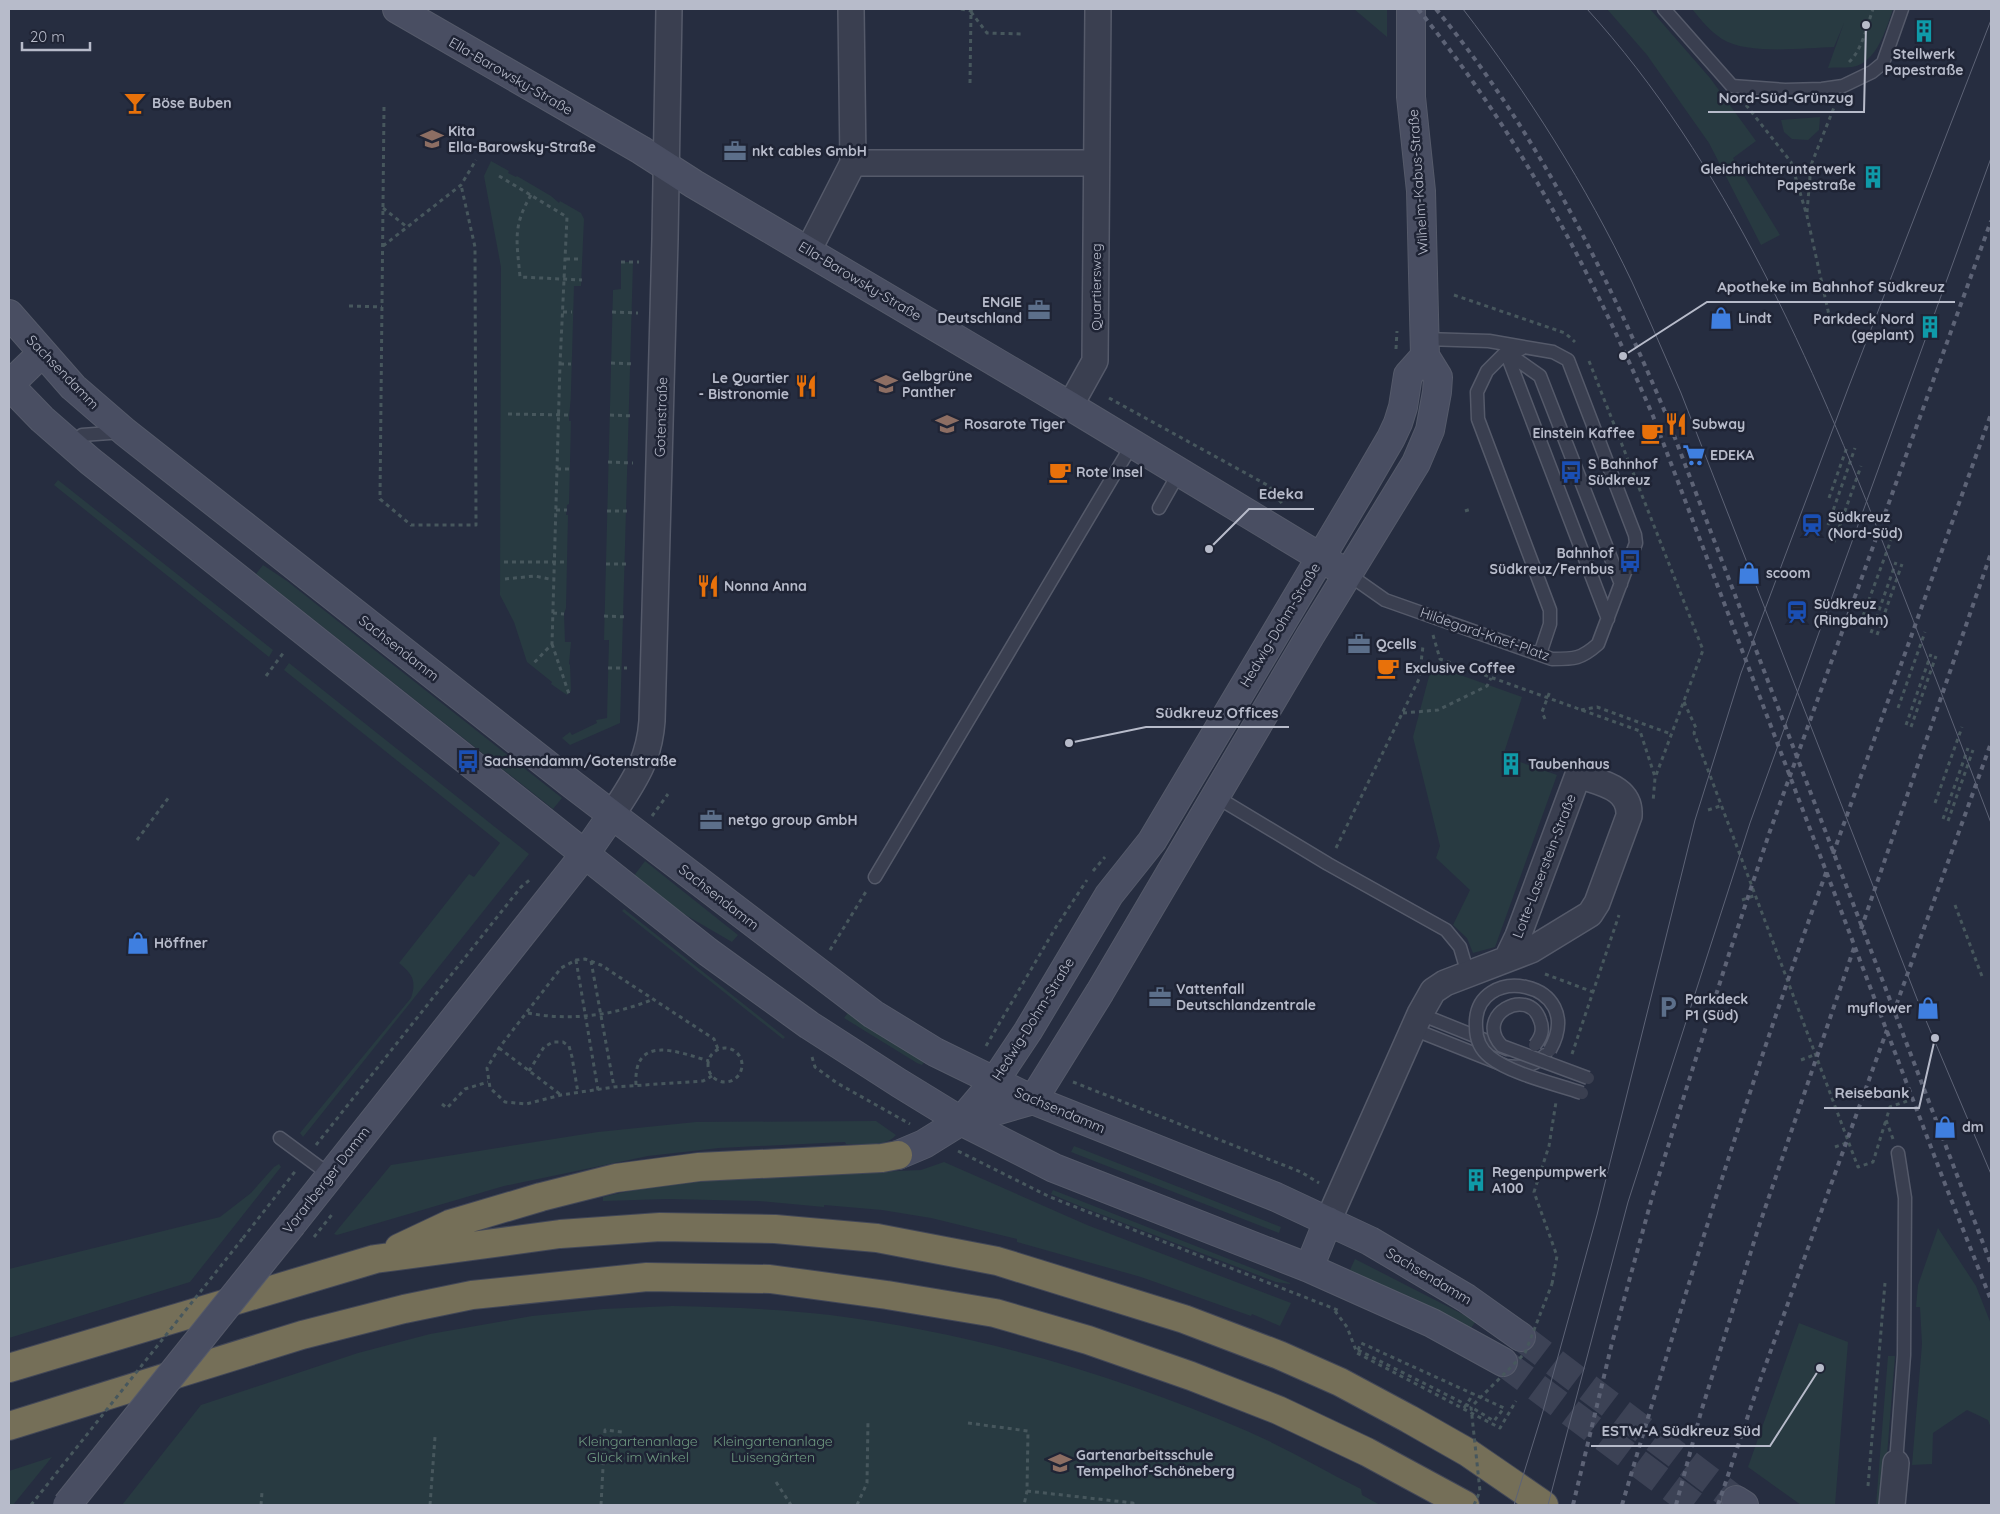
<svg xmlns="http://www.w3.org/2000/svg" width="2000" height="1514" font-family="Quicksand,sans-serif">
<rect width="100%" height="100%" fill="#262d40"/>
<path fill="#283a41" d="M1354,9H1387V37Z
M1607,9H1650L1710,78L1756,141L1733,158L1780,235L1761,245L1709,143L1647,55Z
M1692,9H1893C1886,29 1877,63 1852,67C1844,68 1836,67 1828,68L1844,23L1834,47C1804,48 1747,55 1722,39C1710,31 1701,20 1692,9Z
M1820,117L1819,130L1808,140L1792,139L1784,132L1781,120Z
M491,161L509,171L508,173L516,177L517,176L551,196L559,203L560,201L581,213L584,219L581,286H574C573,321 572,355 571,391C571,402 569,411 569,421H571L569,504L567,505L566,515H568L566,608L564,614L565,642H571L569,664L570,665L571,691L567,695L551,684L552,682L527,662L514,622L500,595L501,267L484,176Z
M621,262H633L620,723L570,745L562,738L570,732L572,735L597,723L596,720L607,718L609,640H604L613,290L621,289Z
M58,480L273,650L269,657L54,485Z
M263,565L287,581L562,798L553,809L548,805L256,574Z
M289,663L529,854L303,1137L300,1133L411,998C417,980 412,974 399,963L469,874L474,877L500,843L284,670Z
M1432,665L1522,697L1503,756L1557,775L1495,947L1473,953L1467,938L1453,925L1470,890L1436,858L1440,846L1413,737Z
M645,861L738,935L732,942L670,906L633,877Z
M624,909L785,1037L783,1039L622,911Z
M848,1013L928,1058L922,1065L917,1063L844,1018Z
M876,1121L896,1135C885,1148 862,1144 846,1144L845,1142L719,1148L648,1156L504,1186L337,1235L334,1234L391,1165L598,1132L696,1122Z
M1074,1146L1281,1227L1279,1233L1071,1152Z
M944,1162L1087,1225L1291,1303L1280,1326L1252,1314L1251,1316L1141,1277L1017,1242V1239L931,1218L882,1210L824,1205V1207L758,1201L667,1199L603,1201V1197L650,1186L706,1179L921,1170Z
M279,1164L281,1167L190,1282L9,1338V1269L220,1217L251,1193L274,1167Z
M1053,1190L1290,1283V1284L1276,1282L1082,1207L1051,1194Z
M1938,1228L1976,1286L1991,1324V1428L1988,1420L1967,1410L1933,1433L1932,1464L1912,1465L1922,1344L1920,1307H1916L1918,1285Z
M1355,1259L1476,1321L1471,1328L1411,1297L1349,1272Z
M672,1306C725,1307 778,1309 830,1315C973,1333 1115,1374 1247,1431C1286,1448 1323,1470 1361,1489L1362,1495L1380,1505H122L201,1405L358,1353L430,1334L532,1316L603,1309Z
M1799,1323L1848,1342L1835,1505H1801L1748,1467Z
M1888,1356H1895L1883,1505H1876Z
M52,1457L13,1505H9V1471Z"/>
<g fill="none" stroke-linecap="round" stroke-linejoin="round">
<path stroke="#3c4255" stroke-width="28" stroke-dasharray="28 14" stroke-linecap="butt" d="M1521,1337L1736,1500
M1503,1362L1694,1505"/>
<defs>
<path id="lane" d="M1664,9L1732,86L1785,90L1822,89L1843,86L1872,72L1883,63L1902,9
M1521,349L1506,352L1487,371L1477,392L1478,419L1550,610V624L1540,654
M1506,352L1608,619
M1506,352L1540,376L1621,584
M70,445L82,435L123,432
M1159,508L1180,471
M1348,574L1385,600L1552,659C1575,659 1581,659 1598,644L1636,543L1635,535L1568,360L1553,352L1489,341L1425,339
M1215,796L1328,864L1446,930L1460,947L1468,974
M875,877L1133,443
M1420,1014L1507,1049
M1413,1029L1506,1066C1520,1068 1535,1066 1545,1055
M280,1138L330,1175
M1896,1463L1904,1355L1905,1198L1898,1153"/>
<path id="street" d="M853,163H1096
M808,251L853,163L851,9
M1070,406L1095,361L1098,9
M612,815C633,782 649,762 652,721L665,239L669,9
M1328,1221L1420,1014L1433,991L1445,983L1531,950L1590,914L1597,903L1629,816C1631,787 1600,783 1578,775L1518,936L1507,959
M1892,1505L1896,1463"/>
<path id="secondary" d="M397,9L641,150L694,184L1070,406L1348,574
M9,314L73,387L125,432L573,785L873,1014L935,1052L1033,1100L1276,1197L1370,1241L1466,1298L1521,1337
M9,385L42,419L90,461L708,952L809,1025L899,1083L961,1121L1054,1168L1309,1268L1432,1323L1503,1362
M9,385L42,353
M961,1121L1033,1100L1100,992L1310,636L1416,463L1430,430L1437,392L1438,377L1425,356L1421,191L1411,97V9
M898,1155L924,1144L961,1121L994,1082L1028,1031L1109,895L1152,841L1359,493L1391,438L1398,423L1403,407L1408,375L1425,356
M292,1224L585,854L612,815
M1309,1268L1328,1221
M1736,1500L1744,1505"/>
<path id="highway" d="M399,1248L450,1224L541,1197L616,1178L699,1167L882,1158L898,1155
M9,1368L375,1259L560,1234L660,1227L775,1229L877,1238L997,1261L1184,1319L1279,1355L1340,1382L1409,1419L1467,1452L1544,1505
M9,1426L302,1335L404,1309L472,1295L647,1277L770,1279L887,1295L995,1313L1088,1340L1191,1376L1278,1410L1367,1452L1465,1505"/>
</defs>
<use href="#lane" stroke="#555a6a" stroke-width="15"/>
<use href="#street" stroke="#555a6a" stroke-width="28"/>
<use href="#secondary" stroke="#555a6a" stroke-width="30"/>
<use href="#highway" stroke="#424757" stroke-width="30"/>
<path stroke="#47575d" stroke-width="3" stroke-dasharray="4 4" stroke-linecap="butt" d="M961,9L971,11L974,9
M971,12L987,33L1022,34
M1849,62C1862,50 1867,26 1873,9
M970,83L971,11
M1746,105L1791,162L1807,216L1829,315L1814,321
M384,107L380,499L411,525H476L475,247L461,185
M499,176L567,217L560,364L552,644L532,665
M531,195C512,227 517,242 520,277L582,280
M383,208L407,227
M1807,212L1811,165L1835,105
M383,246L461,185L476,160
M566,259H581
M621,262H639
M1454,295L1565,333L1575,342
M349,306L382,307
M563,312H572
M612,312L638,313
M1396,349L1397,331
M1589,361L1703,650L1655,778L1653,802
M611,363L635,364
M560,364H571
M1109,398L1269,486L1283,505
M508,414L569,415
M610,415L634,416
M608,462L633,463
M557,469H569
M1829,498L1847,447
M556,510H567
M607,511H631
M1465,511L1471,509
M1828,525L1855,448
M1834,542L1861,466
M504,562H566
M606,564H630
M505,579L535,576L554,580
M553,613L564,614
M604,616L628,617
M1863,616L1891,540
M1871,633L1896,562
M1433,635L1440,659L1640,731L1655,777
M1877,635L1902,564
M552,644L569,694
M608,668H627
M266,676L284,652
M1684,702L1696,728L1694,733L1858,1167L1873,1162L1886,1120
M1898,708L1925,632
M1581,710L1597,707L1671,734
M1403,713L1438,710L1487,686L1491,678
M1545,719L1542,712L1550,691
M1906,725L1931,654
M1911,727L1936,656
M1935,803L1962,727
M1708,810L1723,805
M652,816L668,794
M1943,819L1968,748
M1948,821L1973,750
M137,840L169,797
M1336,848L1419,679L1423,646
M1093,871L1105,857
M1742,900L1756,895
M1955,905L1983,979
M830,950L867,890
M576,960L598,1090
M591,961L614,1087
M1545,974L1593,992
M528,1013C569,1021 612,1016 651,1000
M986,1046L1056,927L1087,880
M708 1065a17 17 0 1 1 34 0a17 17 0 1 1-34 0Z
M499,1048L561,1095
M1572,1054L1619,915
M812,1057L815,1067L837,1083L910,1124
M1801,1060L1816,1054
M529,1071L544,1047L553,1042H563L569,1046L572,1057L578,1093
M712,1076L703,1081L614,1087L561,1095L526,1104L505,1102L490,1088L487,1068L499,1048L561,968L576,960L585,959L601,965L714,1039L718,1049
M1073,1082L1301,1172L1319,1183
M636,1085C633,1033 678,1052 709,1061
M442,1104L447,1108L465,1089L488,1082
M1893,1139L1886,1120L1890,1107L1907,1101
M316,1145L521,887L532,878
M1835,1147L1849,1142
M958,1151L1050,1197L1340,1311
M243,1238L297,1169
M1552,1284L1557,1256L1534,1192L1549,1146L1556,1102
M1335,1311L1347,1327L1357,1353L1500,1428L1516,1401
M1358,1350L1361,1343L1504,1408L1494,1421L1471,1407
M1464,1408L1474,1393
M968,1423L1028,1431L1027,1491L1024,1505
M776,1482L791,1505
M1868,1486L1885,1283
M1027,1491L1133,1503V1505
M261,1505L262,1492
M430,1505L435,1437
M601,1505L605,1430L622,1432
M857,1505L867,1483L868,1420"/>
<use href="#lane" stroke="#3a3f50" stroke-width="12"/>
<use href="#street" stroke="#3a3f50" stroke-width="25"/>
<use href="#secondary" stroke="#494e62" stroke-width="28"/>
<use href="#highway" stroke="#756f58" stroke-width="28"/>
<path stroke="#5d6376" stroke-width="1" d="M1463,9C1528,94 1586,185 1632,282C1649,319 1665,356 1681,393L1919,1004L1991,1174
M1587,9C1725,160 1813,364 1887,553C1922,643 1957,733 1991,823
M1514,1505L1543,1411L1597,1215L1695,820L1741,673L1849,386L1991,20
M1548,1505L1628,1202L1750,823L1991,158"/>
<path stroke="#5d6376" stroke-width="4" stroke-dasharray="5 5" stroke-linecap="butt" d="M1418,9C1520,135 1589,268 1653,416L1945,1184L1991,1300
M1436,9C1535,129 1605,270 1665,412L1991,1264
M1833,854L1991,414
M1861,929L1991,553
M1893,1014L1991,743
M1573,1505L1612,1343L1653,1194L1729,954L1770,831L1991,221
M1622,1505C1685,1292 1751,1079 1827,870
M1676,1505L1701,1412L1758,1229L1855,945
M1718,1505L1758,1386L1887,1030"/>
<defs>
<path id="lane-bridge" d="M1535,1045C1541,1037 1544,1030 1540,1020C1528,985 1473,1016 1502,1046L1588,1078
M1550,1050C1589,980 1472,960 1476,1027C1476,1039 1481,1050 1490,1057C1511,1074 1556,1084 1582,1093"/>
<path id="secondary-bridge" d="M67,1505L292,1224"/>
</defs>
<use href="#lane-bridge" stroke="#555a6a" stroke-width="15" stroke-linecap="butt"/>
<use href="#secondary-bridge" stroke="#555a6a" stroke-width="30" stroke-linecap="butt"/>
<path stroke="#47575d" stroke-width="3" stroke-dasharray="4 4" stroke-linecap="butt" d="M314,1237L334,1212
M1358,1350L1471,1407
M31,1505L243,1238
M1474,1505L1480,1491L1471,1407L1525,1353L1552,1284"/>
<use href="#lane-bridge" stroke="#3a3f50" stroke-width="12"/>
<use href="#secondary-bridge" stroke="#494e62" stroke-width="28"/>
</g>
<defs>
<symbol id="building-bare" viewBox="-9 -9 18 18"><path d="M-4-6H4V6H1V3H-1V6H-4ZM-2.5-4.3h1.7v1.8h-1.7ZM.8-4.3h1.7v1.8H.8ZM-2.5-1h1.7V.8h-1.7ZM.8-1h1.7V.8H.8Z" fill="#0f9aa8" stroke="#1f2435" stroke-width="2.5" paint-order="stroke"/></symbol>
<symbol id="bar-bare" viewBox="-9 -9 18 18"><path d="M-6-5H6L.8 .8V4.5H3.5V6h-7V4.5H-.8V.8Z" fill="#e8710a" stroke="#1f2435" stroke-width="2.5" paint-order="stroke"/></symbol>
<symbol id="school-bare" viewBox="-9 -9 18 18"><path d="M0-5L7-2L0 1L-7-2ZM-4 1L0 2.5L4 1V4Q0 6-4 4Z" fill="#8d6e63" stroke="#1f2435" stroke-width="2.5" paint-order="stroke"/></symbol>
<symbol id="office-bare" viewBox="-9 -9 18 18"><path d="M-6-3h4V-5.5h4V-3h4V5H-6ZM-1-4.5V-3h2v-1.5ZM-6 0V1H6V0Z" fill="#5c6f8a" stroke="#1f2435" stroke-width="2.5" paint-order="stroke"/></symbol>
<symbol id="shop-bare" viewBox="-9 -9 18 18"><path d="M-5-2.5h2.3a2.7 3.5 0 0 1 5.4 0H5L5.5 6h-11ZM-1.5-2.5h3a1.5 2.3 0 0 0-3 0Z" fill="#3f7fe0" stroke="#1f2435" stroke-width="2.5" paint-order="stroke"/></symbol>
<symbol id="restaurant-bare" viewBox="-9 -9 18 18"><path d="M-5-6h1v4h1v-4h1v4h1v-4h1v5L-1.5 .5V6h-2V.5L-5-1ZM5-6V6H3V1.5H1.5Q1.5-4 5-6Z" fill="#e8710a" stroke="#1f2435" stroke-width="2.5" paint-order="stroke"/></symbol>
<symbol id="cafe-bare" viewBox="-9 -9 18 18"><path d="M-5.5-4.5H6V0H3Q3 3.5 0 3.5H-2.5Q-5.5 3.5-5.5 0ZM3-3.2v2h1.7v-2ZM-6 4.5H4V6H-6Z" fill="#e8710a" stroke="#1f2435" stroke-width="2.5" paint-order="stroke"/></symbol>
<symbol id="supermarket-bare" viewBox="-9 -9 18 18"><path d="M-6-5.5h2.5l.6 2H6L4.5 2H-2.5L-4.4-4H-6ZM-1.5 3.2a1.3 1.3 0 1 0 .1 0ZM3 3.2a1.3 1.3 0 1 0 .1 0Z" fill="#3f7fe0" stroke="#1f2435" stroke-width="2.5" paint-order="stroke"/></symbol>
<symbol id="bus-bare" viewBox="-9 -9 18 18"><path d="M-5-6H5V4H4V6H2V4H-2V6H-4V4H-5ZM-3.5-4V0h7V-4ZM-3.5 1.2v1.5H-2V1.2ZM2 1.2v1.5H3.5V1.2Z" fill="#1a4fb4" stroke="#1f2435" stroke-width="2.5" paint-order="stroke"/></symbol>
<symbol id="station-bare" viewBox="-9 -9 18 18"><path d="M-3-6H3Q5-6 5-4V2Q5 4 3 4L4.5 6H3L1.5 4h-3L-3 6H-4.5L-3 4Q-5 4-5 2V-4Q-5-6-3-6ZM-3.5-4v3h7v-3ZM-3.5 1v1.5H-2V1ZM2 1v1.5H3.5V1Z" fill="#1a4fb4" stroke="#1f2435" stroke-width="2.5" paint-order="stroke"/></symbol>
<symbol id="parking-bare" viewBox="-9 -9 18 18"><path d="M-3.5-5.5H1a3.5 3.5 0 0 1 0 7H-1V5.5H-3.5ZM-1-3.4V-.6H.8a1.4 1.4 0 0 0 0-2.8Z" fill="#5c6f8a" stroke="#1f2435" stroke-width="2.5" paint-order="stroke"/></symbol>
</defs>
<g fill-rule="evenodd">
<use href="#building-bare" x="1908" y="15" width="32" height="32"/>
<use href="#bar-bare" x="119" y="87" width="32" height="32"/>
<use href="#school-bare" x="416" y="123" width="32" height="32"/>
<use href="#office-bare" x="719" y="135" width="32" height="32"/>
<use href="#building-bare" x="1857" y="161" width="32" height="32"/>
<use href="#office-bare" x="1023" y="294" width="32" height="32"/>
<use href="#shop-bare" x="1705" y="302" width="32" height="32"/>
<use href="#building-bare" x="1914" y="311" width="32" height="32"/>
<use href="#school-bare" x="870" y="368" width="32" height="32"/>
<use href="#restaurant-bare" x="790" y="370" width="32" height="32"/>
<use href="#school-bare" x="931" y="408" width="32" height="32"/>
<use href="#restaurant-bare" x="1660" y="408" width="32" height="32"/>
<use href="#cafe-bare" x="1636" y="417" width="32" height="32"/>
<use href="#supermarket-bare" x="1678" y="439" width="32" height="32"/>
<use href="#cafe-bare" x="1044" y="456" width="32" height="32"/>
<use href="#bus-bare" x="1555" y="456" width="32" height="32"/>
<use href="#station-bare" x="1796" y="509" width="32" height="32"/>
<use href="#bus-bare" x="1614" y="545" width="32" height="32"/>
<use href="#shop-bare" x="1733" y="557" width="32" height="32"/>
<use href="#restaurant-bare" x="692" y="570" width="32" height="32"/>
<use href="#station-bare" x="1781" y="596" width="32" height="32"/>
<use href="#office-bare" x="1343" y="628" width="32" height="32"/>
<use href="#cafe-bare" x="1372" y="652" width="32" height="32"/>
<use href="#bus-bare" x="452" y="745" width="32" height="32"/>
<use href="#building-bare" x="1495" y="748" width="32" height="32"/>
<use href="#office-bare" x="695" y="804" width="32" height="32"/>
<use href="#shop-bare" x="122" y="927" width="32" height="32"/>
<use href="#office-bare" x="1144" y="981" width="32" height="32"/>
<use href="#parking-bare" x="1652" y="991" width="32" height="32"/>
<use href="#shop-bare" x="1912" y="992" width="32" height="32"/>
<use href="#shop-bare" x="1929" y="1111" width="32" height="32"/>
<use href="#building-bare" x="1460" y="1164" width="32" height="32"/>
<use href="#school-bare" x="1044" y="1447" width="32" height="32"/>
</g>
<g text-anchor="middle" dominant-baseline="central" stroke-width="5" stroke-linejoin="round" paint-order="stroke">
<g font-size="14" font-weight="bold" fill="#b7bbca" stroke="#1f2435" text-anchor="start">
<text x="1924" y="54" text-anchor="middle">Stellwerk<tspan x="1924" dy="16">Papestraße</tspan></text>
<text x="152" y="103">Böse Buben</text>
<text x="448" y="131">Kita<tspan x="448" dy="16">Ella-Barowsky-Straße</tspan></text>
<text x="752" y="151">nkt cables GmbH</text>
<text x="1856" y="169" text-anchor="end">Gleichrichterunterwerk<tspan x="1856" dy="16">Papestraße</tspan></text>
<text x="1022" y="302" text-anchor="end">ENGIE<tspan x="1022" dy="16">Deutschland</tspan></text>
<text x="1738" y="318">Lindt</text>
<text x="1914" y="319" text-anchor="end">Parkdeck Nord<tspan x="1914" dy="16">(geplant)</tspan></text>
<text x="902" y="376">Gelbgrüne<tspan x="902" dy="16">Panther</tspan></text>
<text x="789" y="378" text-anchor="end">Le Quartier<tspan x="789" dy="16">- Bistronomie</tspan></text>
<text x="964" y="424">Rosarote Tiger</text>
<text x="1692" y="424">Subway</text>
<text x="1635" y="433" text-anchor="end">Einstein Kaffee</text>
<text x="1710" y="455">EDEKA</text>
<text x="1588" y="464">S Bahnhof<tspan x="1588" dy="16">Südkreuz</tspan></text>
<text x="1076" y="472">Rote Insel</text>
<text x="1828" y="517">Südkreuz<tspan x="1828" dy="16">(Nord-Süd)</tspan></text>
<text x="1614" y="553" text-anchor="end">Bahnhof<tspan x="1614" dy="16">Südkreuz/Fernbus</tspan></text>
<text x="1766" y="573">scoom</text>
<text x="724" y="586">Nonna Anna</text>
<text x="1814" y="604">Südkreuz<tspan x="1814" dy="16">(Ringbahn)</tspan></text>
<text x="1376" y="644">Qcells</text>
<text x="1405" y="668">Exclusive Coffee</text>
<text x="484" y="761">Sachsendamm/Gotenstraße</text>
<text x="1528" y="764">Taubenhaus</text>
<text x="728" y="820">netgo group GmbH</text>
<text x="154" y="943">Höffner</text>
<text x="1176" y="989">Vattenfall<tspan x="1176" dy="16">Deutschlandzentrale</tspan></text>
<text x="1685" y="999">Parkdeck<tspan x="1685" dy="16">P1 (Süd)</tspan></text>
<text x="1912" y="1008" text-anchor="end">myflower</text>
<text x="1962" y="1127">dm</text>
<text x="1492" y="1172">Regenpumpwerk<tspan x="1492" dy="16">A100</tspan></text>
<text x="1076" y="1455">Gartenarbeitsschule<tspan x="1076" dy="16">Tempelhof-Schöneberg</tspan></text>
</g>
<g font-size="14" fill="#b7bbca" stroke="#1f2435">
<text transform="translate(511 76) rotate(30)">Ella-Barowsky-Straße</text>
<text transform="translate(1418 182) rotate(-94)">Wilhelm-Kabus-Straße</text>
<text transform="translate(860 281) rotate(31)">Ella-Barowsky-Straße</text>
<text transform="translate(1096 287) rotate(-90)">Quartiersweg</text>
<text transform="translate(63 372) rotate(46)">Sachsendamm</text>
<text transform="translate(661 417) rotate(-88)">Gotenstraße</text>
<text transform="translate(1280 625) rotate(-59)">Hedwig-Dohm-Straße</text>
<text transform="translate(1485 634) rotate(19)">Hildegard-Knef-Platz</text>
<text transform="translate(399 648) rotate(38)">Sachsendamm</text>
<text transform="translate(1544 866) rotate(-69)">Lotte-Laserstein-Straße</text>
<text transform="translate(719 897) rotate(38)">Sachsendamm</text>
<text transform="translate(1033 1019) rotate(-58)">Hedwig-Dohm-Straße</text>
<text transform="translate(1060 1110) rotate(23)">Sachsendamm</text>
<text transform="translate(326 1180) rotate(-52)">Vorarlberger Damm</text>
<text transform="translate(1429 1276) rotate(31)">Sachsendamm</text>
</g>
<g font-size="14" fill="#6f9a81" stroke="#1f2435">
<text x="638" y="1441">Kleingartenanlage<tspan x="638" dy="16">Glück im Winkel</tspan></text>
<text x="773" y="1441">Kleingartenanlage<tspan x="773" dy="16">Luisengärten</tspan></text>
</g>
</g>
<path fill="none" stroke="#b7bbca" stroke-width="2" d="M1866 25L1864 112H1708M1623 356L1707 302H1955M1209 549L1249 509H1314M1069 743L1146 727H1289M1935 1038L1919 1108H1824M1820 1368L1770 1446H1591"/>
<g fill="#b7bbca" stroke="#1f2435" stroke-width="2">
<circle cx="1866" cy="25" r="5"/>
<circle cx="1623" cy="356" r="5"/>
<circle cx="1209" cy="549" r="5"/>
<circle cx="1069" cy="743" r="5"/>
<circle cx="1935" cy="1038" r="5"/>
<circle cx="1820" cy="1368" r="5"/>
</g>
<g font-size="15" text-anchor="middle" font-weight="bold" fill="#b7bbca" stroke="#1f2435" stroke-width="5" stroke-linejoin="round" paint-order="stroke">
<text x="1786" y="103">Nord-Süd-Grünzug</text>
<text x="1831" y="292">Apotheke im Bahnhof Südkreuz</text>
<text x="1281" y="499">Edeka</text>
<text x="1217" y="718">Südkreuz Offices</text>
<text x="1872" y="1098">Reisebank</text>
<text x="1681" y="1436">ESTW-A Südkreuz Süd</text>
</g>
<rect width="2000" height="1514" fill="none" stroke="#b7bbca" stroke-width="20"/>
<path d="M22 42v8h68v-8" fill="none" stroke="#b7bbca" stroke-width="2.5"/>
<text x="30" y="42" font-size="15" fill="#b7bbca" stroke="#1f2435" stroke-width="4" paint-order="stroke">20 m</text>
</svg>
